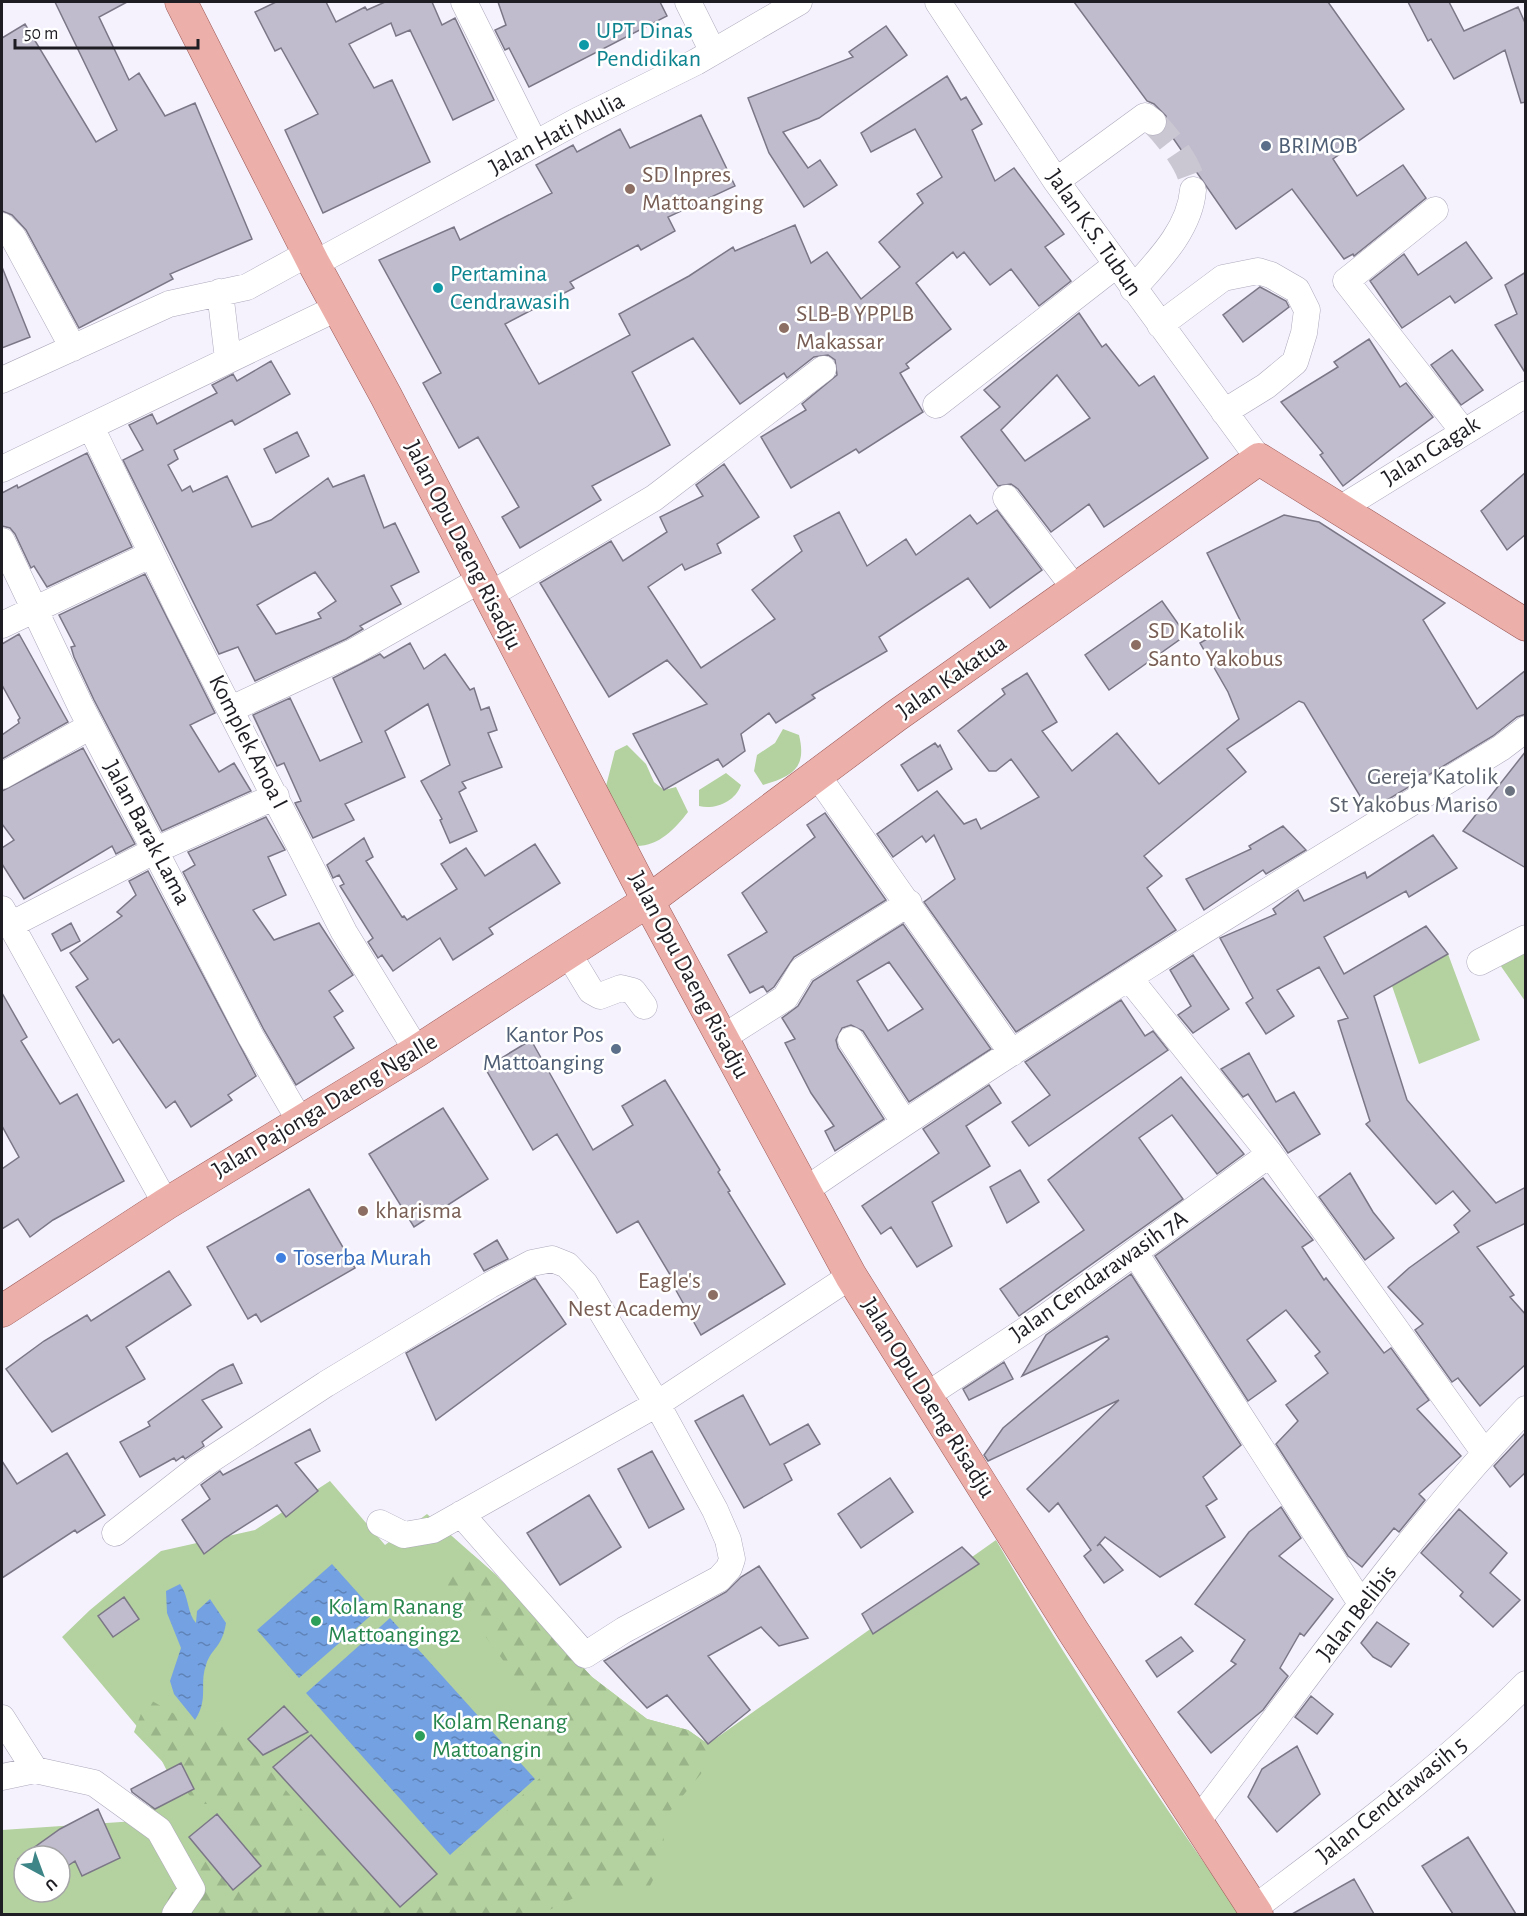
<svg xmlns="http://www.w3.org/2000/svg" width="1527" height="1916" font-family="'Alegreya Sans',sans-serif">
<defs>
<pattern id="forest-firs" width="22" height="20" patternUnits="userSpaceOnUse" patternTransform="scale(1.5)"><rect width="22" height="20" fill="#b4d29f"/><path d="M5 1l3.5 6h-7zM16 11l3.5 6h-7z" fill="#9ab489"/></pattern>
<pattern id="water-ripples" width="26" height="14" patternUnits="userSpaceOnUse" patternTransform="scale(1.5)"><rect width="26" height="14" fill="#74a1e2"/><path d="M2 4q2-2 4 0t4 0M15 11q2-2 4 0t4 0" fill="none" stroke="#5f83b7"/></pattern>
</defs>
<rect width="100%" height="100%" fill="#f5f2fe"/>
<path fill="#b4d29f" fill-rule="evenodd" d="M783,729L799,735C807,768 793,776 763,785L754,771L757,755L775,743Z
M627,745L646,764L654,782L664,790L676,787L688,812C675,829 658,847 635,846L605,790L615,751Z
M726,773L741,785C735,802 715,810 699,806V790Z
M1525,926V1001L1487,946Z
M1448,954L1480,1040L1419,1064L1392,986Z
M330,1481L385,1545L427,1514L496,1575L592,1677L647,1719L688,1730L708,1744L996,1540C1071,1669 1154,1792 1240,1914H2V1830L136,1821L174,1785L156,1749L62,1637L90,1610L161,1551L255,1530ZM24,1856H60V1892H24Z"/>
<path fill="url(#forest-firs)" d="M472,1554L496,1575L592,1677L647,1719L688,1730L708,1744L705,1769L661,1822L666,1854L650,1886L588,1891L541,1914H401L547,1771L544,1716L446,1583Z
M147,1698L204,1731L221,1711L308,1817L313,1855L325,1847L388,1893L400,1914H161L185,1854L227,1870L258,1845L218,1804H195L178,1778L134,1732Z"/>
<path fill="url(#water-ripples)" d="M332,1564L375,1612L299,1678L257,1630Z
M180,1584C189,1596 187,1613 196,1623L197,1611L210,1599L226,1623C222,1648 212,1647 206,1665C199,1685 209,1698 195,1720L174,1694L170,1681L181,1648L167,1613L166,1591Z
M390,1618L535,1779L450,1855L306,1693Z"/>
<path fill="#c0bccd" stroke="#7b7787" stroke-width="1.5" fill-rule="evenodd" d="M55,2H127L99,17L129,80L139,73L165,116L195,103L252,239L170,274L173,279L79,328L26,230L12,215L2,211V38L25,24L96,142L117,130Z
M276,2H326L336,22L365,7L367,10L385,2H432L442,25L455,18L494,100L453,120L410,30L396,36L391,23L349,44L374,88L392,80L430,162L323,213L285,130L318,114L281,48L275,51L255,12Z
M498,2H660L667,16L529,87L509,48L505,50L495,30L506,25Z
M1074,2H1328L1404,109L1333,159L1357,196L1403,165L1426,198L1354,256L1353,254L1344,259L1292,189L1236,229L1166,128V116L1154,104L1147,101Z
M1408,2H1449L1464,31L1518,7L1526,25V102L1521,103L1505,50L1454,79L1431,39L1428,41Z
M886,26L907,55L819,118L783,132L808,168L820,160L837,185L804,207L769,153L748,98L853,57L849,52Z
M947,76L961,100L966,97L982,124L972,130L995,181L1014,168L1064,234L1045,247L1071,281L1039,306L1011,269L990,285L964,252L957,258L953,252L916,283L951,329L906,364L909,368L900,373L923,412L859,453L856,449L791,488L761,437L806,410L802,404L837,375L835,360L828,355L814,357L787,378L784,373L740,404L693,338L632,372L670,445L592,486L601,500L520,548L502,517L519,507L478,437L459,448L423,383L441,373L379,260L454,227L460,240L552,193L536,165L573,145L577,152L620,129L630,148L701,115L735,186L668,217L675,231L641,250L638,245L570,282L574,288L505,324L539,384L630,335L619,314L689,276L733,247L735,251L795,225L811,263L827,252L861,299L900,267L879,242L923,203L917,194L942,177L915,129L871,152L861,133Z
M1466,242L1492,278L1455,303L1450,296L1402,328L1370,281L1404,254L1418,275Z
M2,267L30,337L2,348Z
M1526,272V374L1495,325L1517,314L1505,285Z
M1260,287L1286,301L1289,307L1243,342L1223,315Z
M1079,313L1102,347L1106,344L1139,386L1154,376L1208,458L1104,527L1089,504L1051,532L1018,489L1011,484L998,486L961,437L1000,407L984,390ZM1057,375L1090,418L1025,461L1001,430Z
M1369,339L1400,387L1406,383L1433,417L1343,486L1320,455L1323,453L1281,402L1338,367L1334,362Z
M1452,350L1483,390L1461,405L1431,365Z
M271,361L290,394L235,425L232,420L174,450L178,459L168,465L182,491L190,486L193,492L227,476L252,527L271,520L328,478L333,487L364,475L384,528L395,523L419,572L391,586L401,604L360,626L363,629L346,639L255,681L238,647L219,654L123,460L143,450L129,425L152,414L157,424L217,393L212,385L233,374L237,381ZM315,572L336,601L318,613L321,618L276,634L257,605Z
M297,432L309,456L276,473L264,449Z
M87,453L132,547L47,587L34,566L31,568L15,534L10,528L2,526V493L17,485L18,488Z
M724,464L759,517L717,544L721,553L685,570L682,564L648,587L701,668L775,619L752,590L802,551L794,536L839,512L867,566L906,539L916,555L970,515L977,524L997,510L1042,570L990,608L968,578L879,637L887,651L812,695L815,698L776,723L769,713L741,734L745,751L723,767L718,759L664,790L633,734L707,704L667,660L609,697L540,583L611,541L623,561L667,532L660,517L703,496L696,485Z
M1526,472V534L1507,550L1481,511Z
M1284,515L1319,522L1445,603L1423,620L1477,709L1526,670V714L1517,717L1493,736L1369,811L1304,703L1299,701L1227,749L1246,772L1144,856L1162,876L1147,888L1176,930L1016,1032L924,902L955,879L934,835L926,842L922,836L893,857L877,834L937,791L964,824L976,819L981,829L1039,797L1011,759L996,771H989L958,731L1005,694L1002,689L1027,673L1057,722L1042,731L1072,771L1117,733L1159,784L1239,719L1228,692L1200,643L1240,620L1207,553Z
M145,574L215,713L190,725L219,772L234,763L251,791L162,831L94,700L74,657L71,647L75,646L59,615Z
M1162,601L1186,635L1109,690L1085,655Z
M19,634L68,722L2,759V735L19,723L18,720L20,718L2,685V644Z
M410,643L424,669L445,654L470,690L474,688L481,710L489,707L497,730L488,733L502,767L462,782L466,788L459,792L477,831L450,843L440,820L442,819L421,781L450,765L428,704L385,731L405,777L345,804L354,820L313,838L295,803L301,801L284,763L277,766L253,715L290,698L320,761L362,742L333,678L380,654L384,658Z
M935,743L938,747L940,745L952,769L918,791L901,765Z
M83,748L135,844L116,854L112,846L24,899L2,864V848L14,840L2,824V791Z
M1526,751V868L1463,831Z
M825,813L886,900L794,957L774,987L767,992L763,986L750,993L728,955L767,932L742,893L815,837L807,825Z
M266,817L285,850L268,857L286,895L253,910L274,940L319,923L353,975L329,991L343,1011L334,1017L354,1048L296,1085L264,1030L183,872L195,865L188,852Z
M1283,826L1306,850L1266,874L1263,870L1204,910L1186,879L1251,849L1249,846Z
M1433,835L1457,868L1409,897L1406,891L1324,937L1344,974L1426,926L1448,954L1374,996L1407,1100L1496,1203L1526,1187V1223L1477,1247L1514,1295L1510,1297L1526,1315V1364L1480,1406L1458,1378L1452,1382L1415,1330L1423,1324L1388,1287L1409,1268L1459,1232L1454,1225L1470,1211L1453,1191L1436,1204L1366,1124L1370,1121L1338,1021L1348,1018L1319,967L1277,990L1294,1016L1266,1034L1246,1003L1253,998L1220,938L1276,914L1273,909L1298,890L1304,901L1365,872L1367,878Z
M364,838L373,857L366,861L402,917L404,916L407,920L457,889L441,864L466,848L485,876L535,844L560,883L489,928L493,934L453,960L440,938L393,971L382,955L378,958L368,942L373,938L340,886L344,884L339,875L333,878L327,865Z
M148,871L256,1076L228,1095L232,1100L191,1127L175,1101L166,1108L119,1039L113,1043L76,987L88,979L70,953L122,916L117,912L136,895L129,881Z
M71,923L80,941L61,951L52,934Z
M903,924L991,1049L909,1102L863,1031L851,1025L842,1028L836,1040L838,1048L884,1119L835,1151L825,1131L834,1126L811,1093L785,1043L795,1039L782,1018L798,1006L813,981ZM889,962L923,1009L888,1031L857,981Z
M1193,955L1229,1009L1193,1033L1178,1015L1191,1006L1170,970Z
M2,993L27,1037L21,1041L60,1104L77,1094L124,1181L53,1220L30,1237L18,1219L2,1229V1169L19,1157L2,1126Z
M1121,1000L1145,1036L1153,1031L1168,1050L1029,1146L1012,1122L1050,1095L1025,1062Z
M531,1040L593,1150L633,1125L622,1106L665,1080L720,1170L718,1172L730,1191L728,1192L785,1284L701,1335L673,1285L675,1283L638,1221L617,1233L557,1134L533,1150L485,1068Z
M1249,1053L1276,1102L1294,1092L1320,1134L1288,1153L1248,1094L1243,1097L1221,1069Z
M1181,1077L1244,1154L1217,1174L1172,1115L1139,1138L1183,1199L1019,1316L1000,1289L1084,1230L1048,1180Z
M989,1085L1001,1103L966,1126L990,1166L932,1202L952,1246L917,1267L891,1227L881,1234L862,1206L939,1153L923,1129Z
M443,1108L488,1179L414,1227L369,1154Z
M1020,1170L1039,1202L1007,1223L990,1187Z
M1350,1173L1373,1212L1394,1238L1365,1260L1319,1197Z
M1263,1178L1313,1240L1302,1247L1324,1280L1326,1278L1384,1353L1391,1348L1429,1400L1417,1409L1461,1456L1419,1494L1425,1500L1399,1532L1394,1528L1362,1567L1348,1556L1276,1444L1298,1421L1286,1405L1328,1373L1315,1356L1320,1352L1286,1310L1247,1340L1276,1381L1248,1401L1155,1256Z
M309,1189L355,1268L261,1322L256,1314L248,1319L207,1247Z
M497,1240L508,1259L484,1271L474,1254Z
M169,1271L191,1305L126,1347L145,1379L52,1432L6,1369L44,1341L87,1315L91,1321Z
M1131,1274L1241,1445L1203,1477L1217,1499L1206,1506L1225,1537L1160,1577L1105,1537L1097,1546L1100,1544L1123,1570L1104,1583L1084,1556L1091,1550L1058,1503L1049,1512L1027,1489L1119,1400L988,1461L984,1455L1003,1428L1109,1339L1107,1336L1022,1376L1046,1335Z
M535,1278L566,1324L436,1420L406,1353Z
M1004,1362L1013,1379L969,1400L963,1389Z
M233,1364L242,1383L202,1400L222,1427L202,1442L204,1446L185,1459L183,1456L176,1461L174,1458L140,1477L120,1442L150,1426L148,1422L220,1370Z
M743,1395L770,1445L808,1424L820,1444L784,1464L792,1480L744,1508L695,1421Z
M310,1429L320,1451L295,1463L318,1491L286,1517L277,1505L225,1538L204,1554L182,1520L210,1499L201,1485L220,1471L223,1475Z
M1526,1432V1472L1510,1487L1494,1466Z
M652,1451L684,1509L649,1528L618,1469Z
M67,1453L105,1515L77,1533L75,1530L2,1578V1461L17,1484Z
M890,1478L913,1512L861,1548L838,1514Z
M589,1495L621,1547L560,1585L527,1533Z
M1281,1507L1301,1538L1279,1556L1333,1599L1304,1636L1300,1633L1280,1668L1288,1676L1263,1710L1211,1753L1178,1712L1236,1664L1231,1661L1245,1640L1195,1604L1249,1532Z
M1459,1509L1507,1553L1490,1573L1520,1600L1493,1627L1460,1596L1463,1592L1421,1553Z
M962,1547L979,1564L873,1634L862,1614Z
M759,1566L808,1638L779,1646L761,1627L708,1656L750,1710L708,1744L667,1695L647,1708L604,1661L726,1592L741,1577Z
M124,1597L139,1619L113,1637L98,1616Z
M1377,1622L1409,1644L1391,1667L1373,1657L1361,1643Z
M1181,1637L1193,1651L1157,1677L1146,1661Z
M1311,1696L1333,1714L1317,1734L1295,1717Z
M284,1706L308,1732L263,1755L248,1739Z
M311,1735L437,1874L400,1907L273,1767Z
M1297,1746L1320,1794L1277,1832L1248,1797L1262,1769Z
M181,1763L194,1789L155,1809L132,1792L131,1789Z
M98,1809L120,1858L82,1876L75,1861L60,1871V1856H24V1868L18,1859L60,1829Z
M217,1814L261,1866L233,1890L189,1837Z
M1468,1837L1516,1914H1453L1422,1866Z
M1354,1879L1374,1914H1292Z"/>
<g fill="none" stroke-linecap="round" stroke-linejoin="round">
<path stroke="#cac7d2" stroke-width="26" stroke-dasharray="26 13" stroke-linecap="butt" d="M1153,122C1168,137 1194,169 1193,190"/>
<defs>
<path id="minor" d="M464,2L535,144
M688,2L713,52
M938,2L1056,181L1259,459
M1056,181L1145,116L1153,122
M1435,210L1346,281L1463,431
M2,226L13,237L73,348
M314,264L577,121L696,62L799,2
M1133,289C1158,261 1190,229 1193,190
M220,292L228,359
M1160,325L1223,278L1258,271L1271,275L1297,290L1307,310L1304,333L1295,362L1266,386L1224,412
M2,380L169,304L247,287L309,253
M936,405L1116,265
M91,427L180,612L344,932L417,1051
M2,469L337,308
M1006,498L1076,590
M1338,510L1526,394
M2,541L81,707L251,1037L300,1121
M488,596L654,498L823,369
M2,625L152,554
M231,709L353,652L480,580
M817,775L1012,1053
M2,776L91,726
M2,909L166,1204
M12,924L156,850L276,796
M568,953L591,991L600,996L621,988L633,991L644,1006
M1480,962L1526,938
M1129,978L1270,1154L1484,1452
M722,1038L785,998L802,970L909,903
M851,1040L904,1122
M804,1191C1031,1035 1266,891 1501,748L1526,729
M1135,1253L1362,1605
M927,1395L1047,1316L1270,1154
M380,1523L404,1535L433,1530L657,1404L851,1276
M115,1533L198,1468L326,1384L490,1285L532,1263L552,1259L567,1265L585,1284L657,1404L715,1510L728,1540L732,1559L729,1568L719,1579L624,1630L585,1655L461,1514
M2,1718L35,1770
M2,1777L35,1770L94,1783L159,1830L192,1889L175,1914
M1196,1823C1304,1684 1404,1536 1526,1409
M1253,1909C1348,1838 1442,1768 1526,1684"/>
<path id="major" d="M181,2L314,264L386,396L648,901L851,1276L1073,1631L1257,1914
M2,1311L166,1204L417,1051L648,901L896,716L1259,459L1526,625"/>
</defs>
<use href="#minor" stroke="#aea9bb" stroke-width="27"/>
<use href="#major" stroke="#9c5956" stroke-width="33"/>
<use href="#minor" stroke="#fff" stroke-width="26"/>
<use href="#major" stroke="#ecafaa" stroke-width="32"/>
</g>
<g fill="#0f9aa8" stroke="#fff" stroke-width="2">
<circle cx="584" cy="45" r="6"/>
<circle cx="438" cy="288" r="6"/>
</g>
<g fill="#5c6f8a" stroke="#fff" stroke-width="2">
<circle cx="1266" cy="146" r="6"/>
<circle cx="616" cy="1049" r="6"/>
</g>
<g fill="#8d6e63" stroke="#fff" stroke-width="2">
<circle cx="630" cy="189" r="6"/>
<circle cx="784" cy="328" r="6"/>
<circle cx="1136" cy="645" r="6"/>
<circle cx="363" cy="1211" r="6"/>
<circle cx="713" cy="1295" r="6"/>
</g>
<circle fill="#6b7280" stroke="#fff" stroke-width="2" cx="1510" cy="791" r="6"/>
<circle fill="#3f7fe0" stroke="#fff" stroke-width="2" cx="281" cy="1258" r="6"/>
<g fill="#2e9e5b" stroke="#fff" stroke-width="2">
<circle cx="316" cy="1621" r="6"/>
<circle cx="420" cy="1736" r="6"/>
</g>
<g text-anchor="middle" dominant-baseline="central" stroke-width="5" stroke-linejoin="round" paint-order="stroke">
<g font-size="24" fill="#0d838f" stroke="#fff" text-anchor="start">
<text x="596" y="31">UPT Dinas<tspan x="596" dy="28">Pendidikan</tspan></text>
<text x="450" y="274">Pertamina<tspan x="450" dy="28">Cendrawasih</tspan></text>
</g>
<g font-size="24" fill="#1e1d23" stroke="#fff">
<text transform="translate(557 134) rotate(-28)">Jalan Hati Mulia</text>
<text transform="translate(1094 233) rotate(55)">Jalan K.S. Tubun</text>
<text transform="translate(1431 451) rotate(-32)">Jalan Gagak</text>
<text transform="translate(463 545) rotate(63)">Jalan Opu Daeng Risadju</text>
<text transform="translate(952 677) rotate(-35)">Jalan Kakatua</text>
<text transform="translate(248 742) rotate(63)">Komplek Anoa I</text>
<text transform="translate(147 833) rotate(62)">Jalan Barak Lama</text>
<text transform="translate(689 975) rotate(62)">Jalan Opu Daeng Risadju</text>
<text transform="translate(325 1106) rotate(-31)">Jalan Pajonga Daeng Ngalle</text>
<text transform="translate(1099 1276) rotate(-35)">Jalan Cendarawasih 7A</text>
<text transform="translate(928 1398) rotate(58)">Jalan Opu Daeng Risadju</text>
<text transform="translate(1357 1613) rotate(-52)">Jalan Belibis</text>
<text transform="translate(1392 1800) rotate(-39)">Jalan Cendrawasih 5</text>
</g>
<g font-size="24" fill="#4e5e75" stroke="#fff" text-anchor="start">
<text x="1278" y="146">BRIMOB</text>
<text x="604" y="1035" text-anchor="end">Kantor Pos<tspan x="604" dy="28">Mattoanging</tspan></text>
</g>
<g font-size="24" fill="#785e54" stroke="#fff" text-anchor="start">
<text x="642" y="175">SD Inpres<tspan x="642" dy="28">Mattoanging</tspan></text>
<text x="796" y="314">SLB-B YPPLB<tspan x="796" dy="28">Makassar</tspan></text>
<text x="1148" y="631">SD Katolik<tspan x="1148" dy="28">Santo Yakobus</tspan></text>
<text x="375" y="1211">kharisma</text>
<text x="701" y="1281" text-anchor="end">Eagle's<tspan x="701" dy="28">Nest Academy</tspan></text>
</g>
<g font-size="24" fill="#5b616d" stroke="#fff" text-anchor="end">
<text x="1498" y="777">Gereja Katolik<tspan x="1498" dy="28">St Yakobus Mariso</tspan></text>
</g>
<g font-size="24" fill="#366cbe" stroke="#fff" text-anchor="start">
<text x="293" y="1258">Toserba Murah</text>
</g>
<g font-size="24" fill="#27864d" stroke="#fff" text-anchor="start">
<text x="328" y="1607">Kolam Ranang<tspan x="328" dy="28">Mattoanging2</tspan></text>
<text x="432" y="1722">Kolam Renang<tspan x="432" dy="28">Mattoangin</tspan></text>
</g>
</g>
<rect width="1527" height="1916" fill="none" stroke="#1e1d23" stroke-width="6"/>
<g transform="translate(42 1874) rotate(139)"><circle r="28" fill="#ffffff" stroke="#a5a5a7" stroke-width="1.5"/>
<path d="M0-4.5L10 22L0 15L-10 22Z" fill="#3d8586"/>
<text y="-9" font-size="16" font-weight="bold" text-anchor="middle" fill="#1e1d23">U</text>
</g>
<path d="M15 39v9h183v-9" fill="none" stroke="#1e1d23" stroke-width="3"/>
<text x="24" y="39" font-size="18" fill="#1e1d23" stroke="#ffffff" stroke-width="4.5" paint-order="stroke">50 m</text>
</svg>
